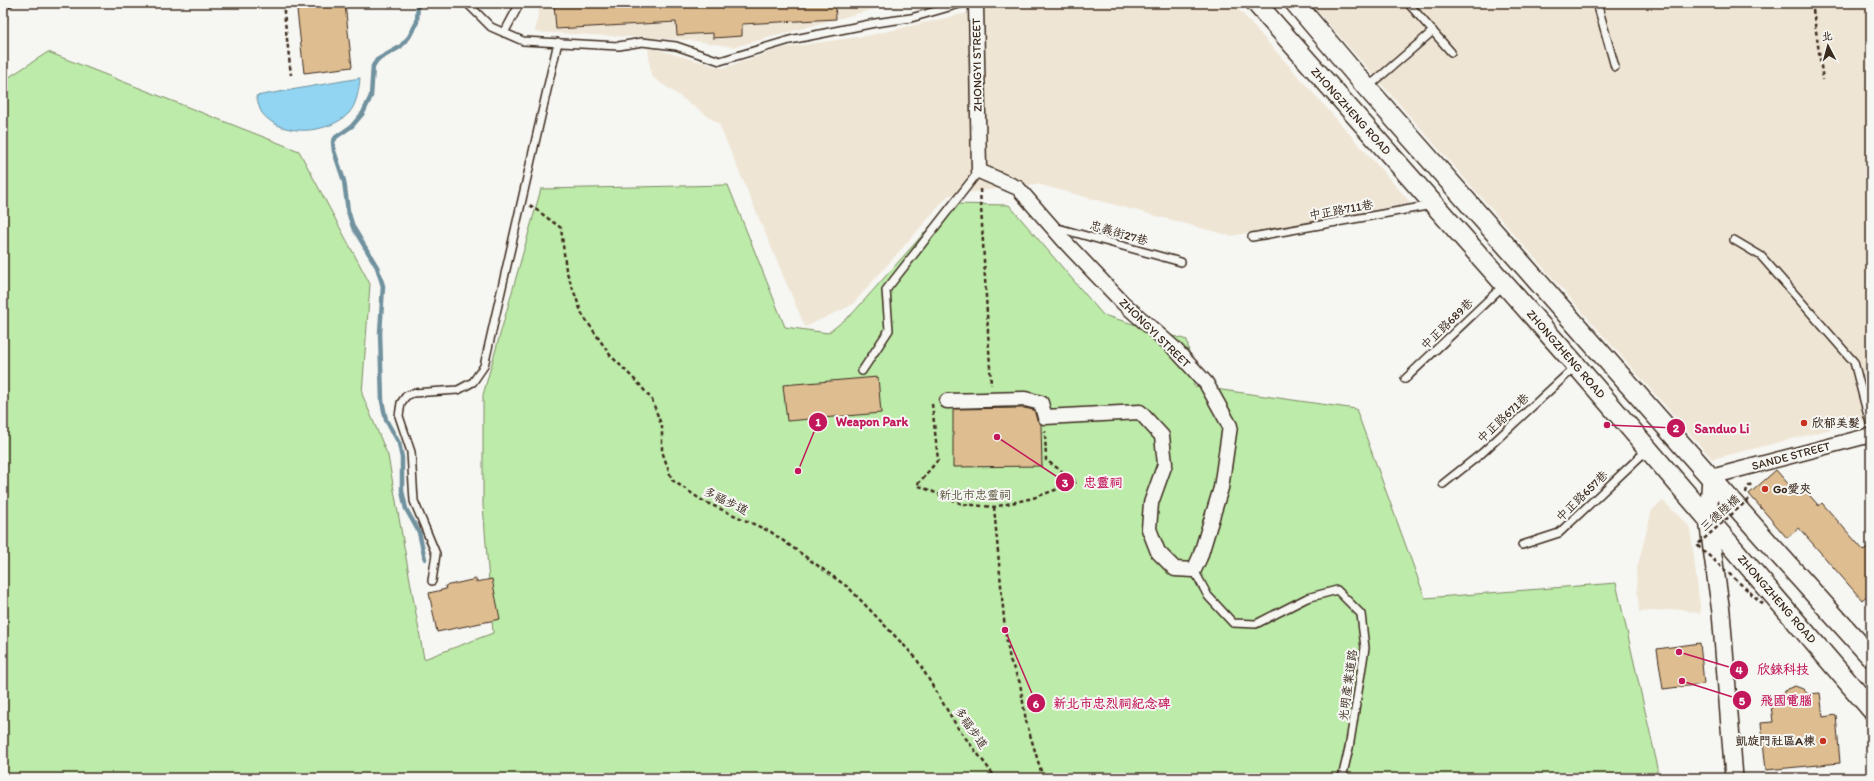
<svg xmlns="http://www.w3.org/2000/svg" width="1874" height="781" font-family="Itim,'LXGW WenKai TC',sans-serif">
<rect width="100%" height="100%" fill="#f6f6f2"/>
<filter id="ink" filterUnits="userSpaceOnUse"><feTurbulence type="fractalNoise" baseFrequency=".025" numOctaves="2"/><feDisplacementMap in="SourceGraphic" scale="8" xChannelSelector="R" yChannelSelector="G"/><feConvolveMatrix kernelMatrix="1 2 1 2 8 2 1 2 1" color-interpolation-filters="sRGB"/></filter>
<g filter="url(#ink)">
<path fill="#efe5d5" d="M540,3H949L874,9L734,47L689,40L535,32Z
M980,3H1233L1411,203L1231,236L1037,184L949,195L852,305L805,327L719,124L651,76L648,47L723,68L782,48L871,35L980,10Z
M1310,3H1871V419L1712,459Z
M1663,501L1690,527L1701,614L1681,609L1639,612L1636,572L1652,510Z"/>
<path fill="#bdeba9" stroke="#7c8a64" d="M48,52L299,151L370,284L362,394L388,456L424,659L493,633L483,505V395L541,189L728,185L785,327L828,333L852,314L950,204L1009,205L1103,315L1187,340L1194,386L1356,409L1425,598L1616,583L1658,768L1654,778H3V81Z"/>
<path fill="#91d5f3" stroke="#6f919e" d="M360,78C359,89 357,104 349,113C329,134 281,138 262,113C259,109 258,101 256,96Z"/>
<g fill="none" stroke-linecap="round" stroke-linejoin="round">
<path stroke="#6f919e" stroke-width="4.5" d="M418,3L417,22L409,37L400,47L377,60L373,66L371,96L363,113L352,126L336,137L333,142L334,151L344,181L348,211L353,227L377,267L383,286L380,333L382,401L386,420L399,443L402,458V491L406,509L419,532L425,559"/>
</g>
<path fill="#debd91" stroke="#3b2a1e" d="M554,3H835L836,19L742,24V36L713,38V33L677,35L676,22L556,29Z
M345,4L352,67L304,73L297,10Z
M878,377L881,413L787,421L783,385Z
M1024,408L1034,410L1037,420L1041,424L1042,466L953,467V409Z
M1776,470L1797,494L1803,488L1819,506L1822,503L1864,551L1871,544V592L1862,600L1799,528L1787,538L1749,494Z
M476,579V582L492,579L500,619L437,632L429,593L446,589L445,586Z
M1700,643L1704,684L1663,689L1657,649Z
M1795,686L1803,689L1808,694L1820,693L1823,717L1836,715L1840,763L1766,770L1761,723L1773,722L1770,697L1781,696L1787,689Z"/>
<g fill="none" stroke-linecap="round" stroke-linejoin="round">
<defs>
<path id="service" d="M467,3L491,27L523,41L619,46L642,42L676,46L720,61L790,40L875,23L911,18L963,3
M1408,3L1451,52
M1597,3L1615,67
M3,4L9,3
M504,33L520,3
M1367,88L1433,31
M1054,227L1181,262
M1252,237L1433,205
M1734,240L1761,256L1854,362L1871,427
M862,371L889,330L886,290L979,171
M1405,379L1505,284
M1443,484L1482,453L1576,366
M1522,545L1559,533L1648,449
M1194,570L1208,596L1233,623L1256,624L1307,598L1337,590L1361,614L1365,648L1349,748L1342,778
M432,581L436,554L414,501L411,452L399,416L401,403L406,396L413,393L458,390L473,382L484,366L558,42"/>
<path id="minor" d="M947,401L1025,399L1041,403L1045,417L1140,412L1162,436L1165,464L1151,503L1149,529L1158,552L1175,569L1194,570L1200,557L1221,488L1230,426L1206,383L1174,348L1123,303L1066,243L1018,188L979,171L976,3
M1711,477L1871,435"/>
<path id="tertiary" d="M1711,477L1708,520L1721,612L1734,778"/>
<path id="secondary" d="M1256,3L1576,365L1871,709
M1295,3L1367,88L1764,538L1871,657"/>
</defs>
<use href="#service" stroke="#3b2a1e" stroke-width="10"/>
<use href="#minor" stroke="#3b2a1e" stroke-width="17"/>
<use href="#tertiary" stroke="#3b2a1e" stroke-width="20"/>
<use href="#secondary" stroke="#3b2a1e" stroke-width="22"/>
<path stroke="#3b2a1e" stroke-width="2.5" stroke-dasharray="4 3" stroke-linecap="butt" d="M283,3L291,75
M1812,3L1823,80
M980,189L991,385
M530,205L561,228L566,270L582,314L610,355L640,385L652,400L662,427V451L672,480L703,501L771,532L849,588L916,658L958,728L996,778
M932,404L938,460L917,485L962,504L994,507L1033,498L1077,482L1046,460L1045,431
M1746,493L1747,488L1751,484
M994,507L1005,630L1010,660L1020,683L1026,721L1043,778"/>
<use href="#service" stroke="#f6f6f2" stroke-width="7"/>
<use href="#minor" stroke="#f6f6f2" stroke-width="14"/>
<use href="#tertiary" stroke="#f6f6f2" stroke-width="17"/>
<use href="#secondary" stroke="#f6f6f2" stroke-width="19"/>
<path stroke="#3b2a1e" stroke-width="2.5" stroke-dasharray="4 3" stroke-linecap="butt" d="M1749,499L1697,545L1763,604"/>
</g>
</g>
<g fill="#c8321e" stroke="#f6f6f2" stroke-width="1.5">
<circle cx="1804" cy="423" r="4"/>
<circle cx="1765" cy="489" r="4"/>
<circle cx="1823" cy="741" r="4"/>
</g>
<g text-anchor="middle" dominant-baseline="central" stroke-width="4" stroke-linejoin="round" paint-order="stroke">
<g font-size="12" fill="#3b2a1e" stroke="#f6f6f2">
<text transform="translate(977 65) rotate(-91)">ZHONGYI STREET</text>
<text transform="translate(1351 111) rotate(48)">ZHONGZHENG ROAD</text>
<text transform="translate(1341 210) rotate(-10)">中正路711巷</text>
<text transform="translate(1119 233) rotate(16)">忠義街27巷</text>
<text transform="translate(1447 324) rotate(-44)">中正路689巷</text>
<text transform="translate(1155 333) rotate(44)">ZHONGYI STREET</text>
<text transform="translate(1566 354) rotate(49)">ZHONGZHENG ROAD</text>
<text transform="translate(1503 418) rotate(-43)">中正路671巷</text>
<text transform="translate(1791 456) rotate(-15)">SANDE STREET</text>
<text transform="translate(1582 496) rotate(-44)">中正路657巷</text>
<text transform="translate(726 501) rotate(26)">多福步道</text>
<text transform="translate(1720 513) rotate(-42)">三德陸橋</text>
<text transform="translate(1777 599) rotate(49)">ZHONGZHENG ROAD</text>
<text transform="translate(1348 685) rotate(-82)">光明產業道路</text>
<text transform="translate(971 728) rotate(55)">多福步道</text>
</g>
<g font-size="12" font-weight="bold" fill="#3b2a1e" stroke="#f6f6f2" text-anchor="start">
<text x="1812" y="423">欣郁美髮</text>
<text x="1773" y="489">Go愛夾</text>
<text x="1815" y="741" text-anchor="end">凱旋門社區A棟</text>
</g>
<g font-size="12" fill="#55513a" stroke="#f6f6f2">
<text x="975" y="495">新北市忠靈祠</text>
</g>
</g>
<path fill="none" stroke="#c2185b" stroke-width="1.5" d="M798 471L818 422M1607 425L1676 428M997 437L1065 482M1679 652L1739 670M1682 681L1742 700M1005 630L1036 703"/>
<g fill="#c2185b" stroke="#f6f6f2" stroke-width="1.5">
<circle cx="798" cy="471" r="4"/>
<circle cx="1607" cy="425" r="4"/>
<circle cx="997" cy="437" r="4"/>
<circle cx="1679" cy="652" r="4"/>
<circle cx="1682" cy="681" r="4"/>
<circle cx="1005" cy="630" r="4"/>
<circle cx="818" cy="422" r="10"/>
<circle cx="1676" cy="428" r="10"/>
<circle cx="1065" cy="482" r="10"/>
<circle cx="1739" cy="670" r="10"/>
<circle cx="1742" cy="700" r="10"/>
<circle cx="1036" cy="703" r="10"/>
</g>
<g font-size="12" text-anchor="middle" font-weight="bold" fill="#fff">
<text x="818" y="426">1</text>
<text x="1676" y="432">2</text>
<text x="1065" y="487">3</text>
<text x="1739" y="674">4</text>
<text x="1742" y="705">5</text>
<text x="1036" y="708">6</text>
</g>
<g font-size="13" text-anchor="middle" font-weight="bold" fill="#c2185b" stroke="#f6f6f2" stroke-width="4" stroke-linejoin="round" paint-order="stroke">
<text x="872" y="426">Weapon Park</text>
<text x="1722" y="433">Sanduo Li</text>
<text x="1103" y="487">忠靈祠</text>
<text x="1783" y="674">欣錸科技</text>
<text x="1786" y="705">飛國電腦</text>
<text x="1112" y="708">新北市忠烈祠紀念碑</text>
</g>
<rect width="1874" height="781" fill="none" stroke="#f6f6f2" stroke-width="16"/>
<rect x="8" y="8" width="1858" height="765" fill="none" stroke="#3b2a1e" stroke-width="1.5" filter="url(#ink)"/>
<g transform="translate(1828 46) rotate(354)" stroke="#f6f6f2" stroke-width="3" paint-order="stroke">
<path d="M0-3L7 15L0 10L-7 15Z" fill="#3b2a1e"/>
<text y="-6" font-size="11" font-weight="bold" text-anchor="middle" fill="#3b2a1e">北</text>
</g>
</svg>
